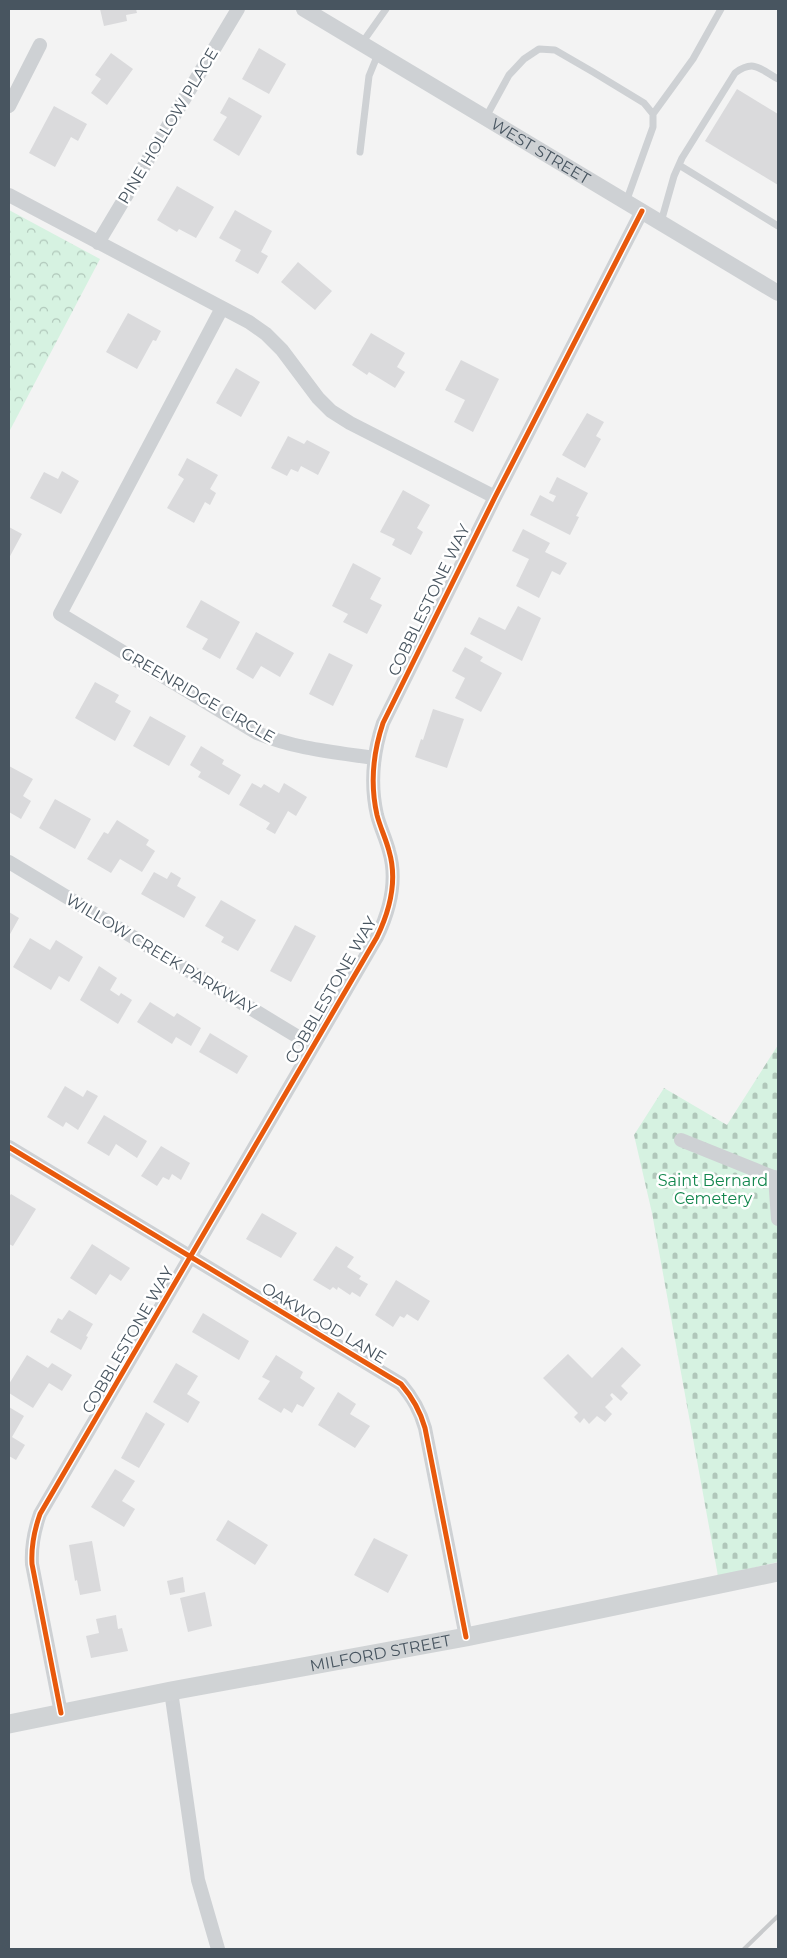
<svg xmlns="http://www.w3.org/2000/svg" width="787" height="1958" font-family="Montserrat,sans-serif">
<defs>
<pattern id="forest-crowns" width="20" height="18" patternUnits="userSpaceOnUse" patternTransform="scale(1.25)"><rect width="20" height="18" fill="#d6f2e1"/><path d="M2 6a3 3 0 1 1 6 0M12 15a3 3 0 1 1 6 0" fill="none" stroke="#b0c7ba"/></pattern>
<pattern id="cemetery-stones" width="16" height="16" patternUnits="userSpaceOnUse" patternTransform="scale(1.25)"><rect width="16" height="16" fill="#d6f2e1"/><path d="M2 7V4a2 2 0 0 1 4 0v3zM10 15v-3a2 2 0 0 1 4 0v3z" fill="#b0c7ba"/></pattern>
</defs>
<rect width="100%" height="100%" fill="#f3f3f3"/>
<path fill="url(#forest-crowns)" d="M9,210L100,259L9,432Z"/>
<path fill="url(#cemetery-stones)" d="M778,1045V1562L718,1576L652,1213L634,1135L664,1088L727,1125Z"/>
<path fill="#dadadc" d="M100,9H136L137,13L126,15L127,21L104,26Z
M259,48L286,64L269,94L242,79Z
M111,53L133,69L107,105L91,93L101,79L95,75Z
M737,89L778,114V185L705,141Z
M229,97L262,116L239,156L213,140L227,117L220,113Z
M54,106L87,124L78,141L71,137L55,167L29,153Z
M177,186L214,207L196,238L179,229L177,232L157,220Z
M235,210L272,231L261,252L268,256L258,274L235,261L241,250L219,238Z
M298,262L332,291L315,310L281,282Z
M128,313L161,331L156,341L153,340L137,369L106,352Z
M371,333L405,353L397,367L405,372L395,388L369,372L367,375L352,365Z
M461,360L499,379L473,432L454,422L465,400L445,390Z
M236,368L260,382L241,417L216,403Z
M587,413L604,422L596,436L601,439L585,468L562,455Z
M288,436L304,444L307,440L330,452L318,475L301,466L298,472L291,469L287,476L271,468Z
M187,458L218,475L210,489L216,493L210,505L205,502L194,523L167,508L184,479L178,475Z
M62,471L79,481L61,514L30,498L44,472L58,479Z
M557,477L588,493L576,516L579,517L570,535L530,515L540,495L553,502L556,496L549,493Z
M403,490L430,505L417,528L423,532L411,555L392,545L395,539L380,532Z
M9,527L22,534L9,558Z
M523,529L550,543L545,552L567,563L560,575L552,571L539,598L516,586L529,559L512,551Z
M353,563L381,578L370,599L382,605L367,634L343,622L348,614L332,606Z
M201,600L240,622L220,659L202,649L208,639L186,627Z
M518,606L541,618L522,661L470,634L479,617L505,630Z
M256,632L294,653L280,677L261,666L253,679L236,669Z
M465,647L483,657L480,661L502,673L481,712L455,698L465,678L452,671Z
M329,653L353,665L333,706L309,694Z
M95,682L119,695L115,702L131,711L115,741L75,718Z
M433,709L464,719L447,768L415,757L421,739L423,740Z
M150,716L186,736L169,766L133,746Z
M201,746L224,760L222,764L241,775L229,795L198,777L201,772L190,765Z
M9,766L33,779L23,796L31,801L21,819L9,812Z
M252,783L261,788L264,784L279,793L284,783L307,797L296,816L288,811L275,834L266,829L270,823L239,805Z
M55,799L91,819L75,849L39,828Z
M117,820L149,840L146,845L155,851L142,872L120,859L111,873L87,859L104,832L108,834Z
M154,872L167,879L171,872L181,878L177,886L196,897L184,918L141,894Z
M221,900L256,920L238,951L221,942L224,937L205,926Z
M9,912L19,918L9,936Z
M295,925L316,936L291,982L270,971Z
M30,938L50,950L56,940L83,957L69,982L59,976L51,990L13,967Z
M99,966L117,978L110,990L119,996L121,993L132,1000L118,1024L80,1000Z
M150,1002L174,1017L177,1013L201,1028L191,1046L176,1037L172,1044L137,1022Z
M210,1033L248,1056L237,1074L199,1052Z
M65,1086L83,1097L87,1090L98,1096L78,1130L66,1122L63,1127L47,1117Z
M104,1115L147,1141L137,1158L116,1144L109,1156L87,1143Z
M161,1146L190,1163L181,1180L172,1174L169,1180L163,1177L157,1186L141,1176Z
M11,1194L36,1209L13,1246L9,1244V1197Z
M262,1213L297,1233L281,1258L246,1239Z
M92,1244L130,1268L121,1281L110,1274L96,1295L70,1278Z
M336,1246L354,1257L347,1267L361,1276L359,1279L368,1284L360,1297L352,1292L350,1295L338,1287L337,1290L333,1287L330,1290L313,1280Z
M396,1280L430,1301L418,1321L407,1314L404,1318L400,1316L393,1327L375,1315Z
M69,1310L93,1324L86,1336L88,1337L81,1350L50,1332L58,1318L62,1320Z
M203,1313L249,1341L239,1360L192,1332Z
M622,1347L641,1365L621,1386L628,1393L621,1401L612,1393L610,1395L613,1399L605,1407L612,1414L605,1422L597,1416L589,1424L584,1418L580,1423L574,1417L578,1413L543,1378L568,1354L592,1378Z
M27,1355L48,1368L52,1363L72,1375L62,1391L49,1383L33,1408L9,1393V1384Z
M276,1355L303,1372L300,1378L315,1388L303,1407L297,1404L292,1413L284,1408L281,1413L258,1399L270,1381L262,1377Z
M176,1363L198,1376L187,1394L200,1402L188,1423L153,1402Z
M338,1392L356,1404L350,1414L370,1426L355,1448L318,1425Z
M9,1407L24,1416L12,1437L25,1445L16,1460L9,1456Z
M146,1412L165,1424L139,1468L121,1458Z
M115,1469L135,1481L122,1501L135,1509L124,1527L91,1507Z
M228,1520L268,1545L255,1565L216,1540Z
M374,1538L408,1555L388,1593L354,1575Z
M92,1541L101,1591L80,1595L77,1580L75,1581L69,1545Z
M183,1577L185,1592L170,1595L167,1581Z
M205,1592L212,1626L188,1632L180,1598Z
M116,1615L118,1629L122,1628L128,1651L91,1658L86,1636L99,1633L96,1619Z"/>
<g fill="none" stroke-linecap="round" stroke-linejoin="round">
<path stroke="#ced1d4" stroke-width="7" d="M362,43L386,9
M486,117L509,75L524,59L539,49L555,50L593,72L644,103L653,114
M360,152L369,76L378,54
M679,165L778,226
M626,202L653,127V114L693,59L721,9
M661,222L674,176L682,158L735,73C754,59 760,69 778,79"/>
<path stroke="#ced1d4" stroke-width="14" d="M9,106L40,45
M9,195L249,322L266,334L282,350L318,398L331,411L350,423L495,497
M98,243L238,9
M222,308L60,614L257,733C296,749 333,752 374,758
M9,862L313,1046
M681,1140L778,1179
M9,1147L401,1384C413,1398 420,1410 425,1428L466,1637
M775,1177L778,1219
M171,1691L198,1880L218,1949
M61,1713L32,1564C31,1546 34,1531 40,1514L377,937C390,910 398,881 389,851C386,839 380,827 377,815C370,784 373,753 383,723L495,497L642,211"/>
<path stroke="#ced1d4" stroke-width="16" id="s1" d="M304,9L778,293"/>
<path stroke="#d0d3d5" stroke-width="19" id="s2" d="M9,1724L171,1691L466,1637L778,1572"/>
<path stroke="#c8cacc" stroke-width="4" d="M744,1949L778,1916"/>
<defs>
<path id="cycleway" d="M9,1147L401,1384C413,1398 420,1410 425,1428L466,1637
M61,1713L32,1564C31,1546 34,1531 40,1514L377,937C390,910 398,881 389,851C386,839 380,827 377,815C370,784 373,753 383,723L495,497L642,211"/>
</defs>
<use href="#cycleway" stroke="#fff" stroke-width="8"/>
<use href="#cycleway" stroke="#e8590c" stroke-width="5"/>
</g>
<g text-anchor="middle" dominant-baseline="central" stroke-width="5" stroke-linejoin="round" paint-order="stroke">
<g font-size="16" fill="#485560" stroke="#fff">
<text transform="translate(168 126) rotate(-59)">PINE HOLLOW PLACE</text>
<text stroke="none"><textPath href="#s1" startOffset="276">WEST STREET</textPath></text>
<text transform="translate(429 600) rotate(-64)">COBBLESTONE WAY</text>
<text transform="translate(198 695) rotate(30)">GREENRIDGE CIRCLE</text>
<text transform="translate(161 954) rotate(31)">WILLOW CREEK PARKWAY</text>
<text transform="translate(331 990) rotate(-60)">COBBLESTONE WAY</text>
<text transform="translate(324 1323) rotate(31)">OAKWOOD LANE</text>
<text transform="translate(128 1340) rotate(-60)">COBBLESTONE WAY</text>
<text stroke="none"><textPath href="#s2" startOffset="378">MILFORD STREET</textPath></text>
</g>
<g font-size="16" fill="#13874e" stroke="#fff">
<text x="713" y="1180">Saint Bernard<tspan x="713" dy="18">Cemetery</tspan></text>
</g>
</g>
<rect width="787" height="1958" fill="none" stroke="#485560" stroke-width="20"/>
</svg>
